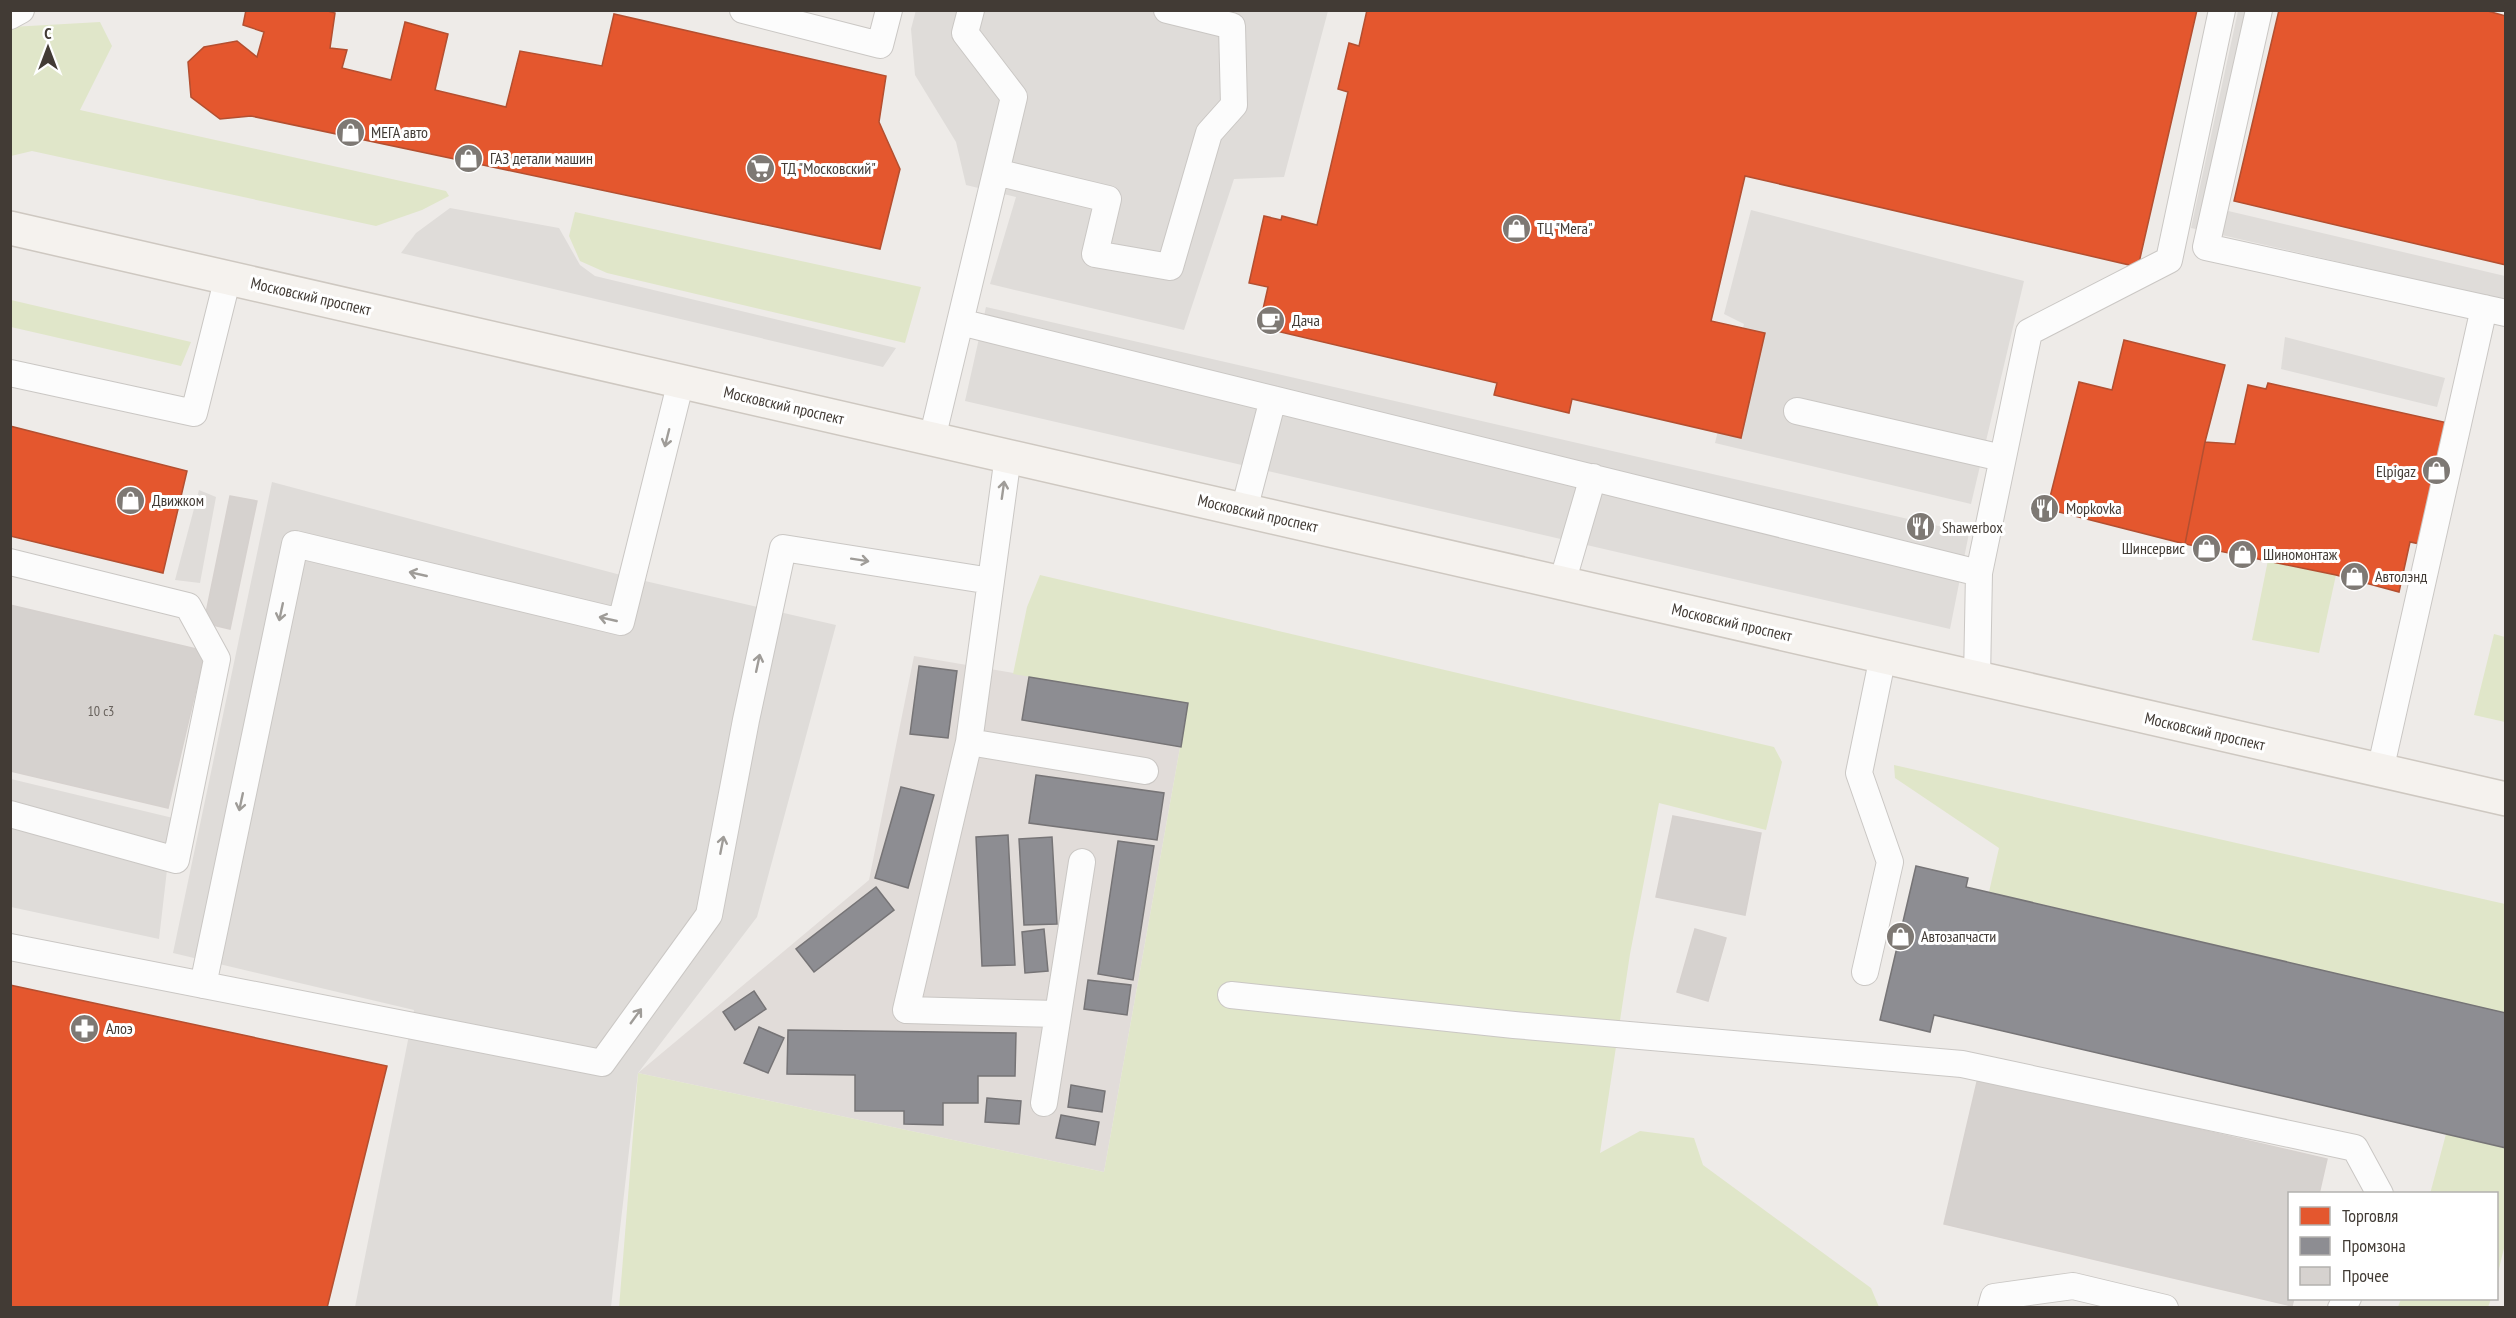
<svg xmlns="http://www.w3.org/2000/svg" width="2516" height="1318" font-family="'PT Sans Narrow',sans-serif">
<rect width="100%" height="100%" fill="#eeebe8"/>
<path fill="#e1dcd9" d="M914,656L1188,703L1104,1172L638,1073L869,880Z"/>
<path fill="#e0e6c9" d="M100,22L112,46L80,110L446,191L449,196L422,210L376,226L32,151L11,156V27Z
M575,212L921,287L905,343L607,273L580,261L569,236Z
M11,300L191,342L181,366L11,327Z
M2268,560L2336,575L2319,653L2252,640Z
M1040,575L1774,747L1782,762L1766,830L1659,803L1630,954L1600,1153L1640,1131L1694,1138L1703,1165L1871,1288L1879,1307L619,1308L638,1073L1104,1172L1188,703L1013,674L1027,607Z
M2494,634L2505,637V722L2474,715Z
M1894,765L2505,904V1013L1989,892L1999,848L1895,778Z
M2446,1134L2505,1148V1244L2497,1277L2496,1194H2430Z
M2401,1299V1298L2491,1299L2488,1307H2398Z"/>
<path fill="#dfdcd9" d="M916,10L1328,11L1284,177L1234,179L1184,330L990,284L1016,197L966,185L956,142L915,75L911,29Z
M2238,11H2267L2224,210L2505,276V300L2191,228Z
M450,208L559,228L580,265L595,276L896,348L883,367L401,253L416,233Z
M1751,210L2024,281L1971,504L1715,443L1744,324L1724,314Z
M986,307L1969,533L1950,629L965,401Z
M2285,337L2445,378L2437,407L2281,369Z
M272,482L632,578L836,625L757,917L638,1073L611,1307H355L414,1010L173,953Z
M199,490L216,497L200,583L175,580Z
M11,779L173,818L159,939L11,907Z"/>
<path fill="#e4572e" stroke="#b34f30" stroke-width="1.5" d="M246,10H324L335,13L330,48L347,50L342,68L391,80L405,22L448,34L435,90L506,107L520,51L602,66L614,14L886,76L879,122L900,169L880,249L251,116L220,119L191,97L188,62L204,47L237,41L257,57L264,32L243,25Z
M1367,10H2197L2138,267L1745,176L1711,321L1765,333L1741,438L1572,399L1569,413L1494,395L1497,383L1259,327L1268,287L1249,283L1264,216L1281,220L1282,216L1317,225L1348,92L1338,89L1349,43L1359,46Z
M2279,10H2484L2506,16V265L2234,201Z
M2124,340L2225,365L2205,442L2185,544L2047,509L2079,382L2112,390Z
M2268,383L2448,423L2420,544L2410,542L2399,592L2336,575L2185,544L2205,442L2235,444L2248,385L2266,389Z
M10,426L187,471L163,573L10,536Z
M10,985L387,1066L327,1308H10Z"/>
<path fill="#8d8d92" stroke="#767476" stroke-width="1.5" d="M919,666L957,671L948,738L910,734Z
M1029,677L1188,703L1181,747L1022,720Z
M1036,775L1164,793L1157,840L1029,823Z
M901,787L934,795L908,888L875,878Z
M1008,835L1015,965L982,966L976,837Z
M1052,837L1057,924L1024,925L1019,839Z
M1118,841L1154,846L1133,980L1098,974Z
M1916,866L1968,878L1966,887L2506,1013V1148L1934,1015L1930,1032L1880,1020Z
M876,887L894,910L814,972L796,949Z
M1044,929L1048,971L1025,973L1022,932Z
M1088,980L1131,985L1127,1015L1084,1009Z
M754,991L766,1009L735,1030L723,1012Z
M759,1027L784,1038L768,1073L744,1063Z
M788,1030L1016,1033L1015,1076H978V1103H943V1125L904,1124V1111H855V1075L787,1074Z
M1071,1085L1105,1091L1102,1112L1068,1107Z
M987,1098L1021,1101L1019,1124L985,1122Z
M1061,1115L1099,1122L1095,1145L1056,1138Z"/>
<path fill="#d6d2cf" stroke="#d6d1ce" stroke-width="1.5" d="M230,496L257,501L230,629L204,623Z
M10,605L205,651L168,808L10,771Z
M1673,816L1761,833L1745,915L1656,897Z
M1695,929L1726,938L1708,1001L1677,992Z
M1978,1078L2327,1159L2319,1194H2290V1298H2294L2292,1306L1944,1224Z"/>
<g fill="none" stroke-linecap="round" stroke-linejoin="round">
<defs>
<path id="service" d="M743,10L880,45L889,10
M2259,10L2206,247L2506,313
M10,16L21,10
M996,172L1108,199L1095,254L1170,267L1209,133L1234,105L1232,26L1167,10
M960,322L1979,573L1977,678
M10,373L194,413L228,277
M1797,411L2002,458
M932,439L1014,97L965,33L971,10
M1008,456L969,742L906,1010L1058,1014
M1244,510L1273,399
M10,562L188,606L217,659L176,860L10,814
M1979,573L2029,332L2169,260L2222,10
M1562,583L1593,477
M969,742L1145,771
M2380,771L2484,308
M10,947L602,1063L709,915L746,720L783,548L991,581
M1865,972L1890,862L1859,773L1883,656
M203,985L295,544L621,622L681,381
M1231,995L1514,1025L1962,1064L2355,1148L2380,1194
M1044,1103L1082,862
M1991,1308L1994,1297L2073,1286L2165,1308
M2341,1308L2348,1298"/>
<path id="secondary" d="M10,228L2506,799"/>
</defs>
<use href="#service" stroke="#cac7c4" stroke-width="28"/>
<use href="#secondary" stroke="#cec8c1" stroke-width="36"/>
<use href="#service" stroke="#fcfcfc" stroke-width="26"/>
<use href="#secondary" stroke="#f5f2ee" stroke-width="33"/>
</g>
<defs><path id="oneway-shaft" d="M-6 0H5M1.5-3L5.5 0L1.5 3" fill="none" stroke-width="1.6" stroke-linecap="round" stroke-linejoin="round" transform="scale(1.5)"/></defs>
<g stroke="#9f9c98">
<use href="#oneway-shaft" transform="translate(667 438) rotate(104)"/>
<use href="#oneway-shaft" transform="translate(1003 490) rotate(-82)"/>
<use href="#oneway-shaft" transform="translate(860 560) rotate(9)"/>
<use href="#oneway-shaft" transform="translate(418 574) rotate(-167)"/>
<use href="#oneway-shaft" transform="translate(281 612) rotate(102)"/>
<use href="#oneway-shaft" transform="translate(608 619) rotate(-167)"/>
<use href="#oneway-shaft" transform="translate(758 663) rotate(-78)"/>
<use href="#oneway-shaft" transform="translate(241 802) rotate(102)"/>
<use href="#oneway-shaft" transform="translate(722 845) rotate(-79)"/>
<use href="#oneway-shaft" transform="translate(636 1016) rotate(-54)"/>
</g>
<defs>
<symbol id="shop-disc" viewBox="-11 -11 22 22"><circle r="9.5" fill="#7e7974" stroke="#fff"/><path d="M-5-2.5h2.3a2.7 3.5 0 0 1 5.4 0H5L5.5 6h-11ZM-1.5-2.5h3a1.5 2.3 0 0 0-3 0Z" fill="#fff"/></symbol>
<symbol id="supermarket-disc" viewBox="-11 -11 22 22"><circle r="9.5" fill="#7e7974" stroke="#fff"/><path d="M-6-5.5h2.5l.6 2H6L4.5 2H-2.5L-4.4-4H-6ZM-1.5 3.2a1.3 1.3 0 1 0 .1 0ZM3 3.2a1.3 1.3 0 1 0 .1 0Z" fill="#fff"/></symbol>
<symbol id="cafe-disc" viewBox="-11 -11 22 22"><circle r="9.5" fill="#7e7974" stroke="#fff"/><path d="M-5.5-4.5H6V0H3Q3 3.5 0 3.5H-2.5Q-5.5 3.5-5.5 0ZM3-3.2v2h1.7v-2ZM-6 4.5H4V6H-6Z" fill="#fff"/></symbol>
<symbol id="restaurant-disc" viewBox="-11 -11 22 22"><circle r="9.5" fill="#7e7974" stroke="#fff"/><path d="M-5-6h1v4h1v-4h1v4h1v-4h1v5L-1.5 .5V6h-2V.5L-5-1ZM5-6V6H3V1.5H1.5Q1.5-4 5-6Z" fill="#fff"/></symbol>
<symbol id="pharmacy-disc" viewBox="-11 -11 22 22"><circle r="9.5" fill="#7e7974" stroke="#fff"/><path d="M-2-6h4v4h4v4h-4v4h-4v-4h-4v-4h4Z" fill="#fff"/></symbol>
</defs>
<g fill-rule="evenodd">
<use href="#shop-disc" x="334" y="116" width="33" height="33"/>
<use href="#shop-disc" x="452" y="142" width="33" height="33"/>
<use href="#supermarket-disc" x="744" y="152" width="33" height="33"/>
<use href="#shop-disc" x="1500" y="212" width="33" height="33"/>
<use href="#cafe-disc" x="1254" y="304" width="33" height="33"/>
<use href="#shop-disc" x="2420" y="454" width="33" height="33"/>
<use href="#shop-disc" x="114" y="484" width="33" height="33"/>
<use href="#restaurant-disc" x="2028" y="492" width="33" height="33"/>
<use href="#restaurant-disc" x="1904" y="510" width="33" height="33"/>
<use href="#shop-disc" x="2190" y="532" width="33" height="33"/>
<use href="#shop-disc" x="2226" y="538" width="33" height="33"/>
<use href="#shop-disc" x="2338" y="560" width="33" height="33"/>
<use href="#shop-disc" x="1884" y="920" width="33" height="33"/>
<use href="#pharmacy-disc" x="68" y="1012" width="33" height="33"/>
</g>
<g text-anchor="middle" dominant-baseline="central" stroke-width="6" stroke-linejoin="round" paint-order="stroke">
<g font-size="14" fill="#68625d">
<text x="101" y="711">10 с3</text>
</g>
<g font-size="16" fill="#423b35" stroke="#fff" text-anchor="start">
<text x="371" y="132">МЕГА авто</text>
<text x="490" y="158">ГАЗ детали машин</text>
<text x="781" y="168">ТД "Московский"</text>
<text x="1537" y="228">ТЦ "Мега"</text>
<text x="1292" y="320">Дача</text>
<text x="2416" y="471" text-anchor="end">Elpigaz</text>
<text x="152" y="500">Движком</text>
<text x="2066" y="508">Mopkovka</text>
<text x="1942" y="527">Shawerbox</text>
<text x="2185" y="548" text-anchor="end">Шинсервис</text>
<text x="2263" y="554">Шиномонтаж</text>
<text x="2375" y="576">Автолэнд</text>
<text x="1921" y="936">Автозапчасти</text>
<text x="106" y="1028">Алоэ</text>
</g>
<g font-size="16" fill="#423b35" stroke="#fff">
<text transform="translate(311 296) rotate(13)">Московский проспект</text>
<text transform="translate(784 405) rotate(13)">Московский проспект</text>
<text transform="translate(1258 513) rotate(13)">Московский проспект</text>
<text transform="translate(1732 622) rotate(13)">Московский проспект</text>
<text transform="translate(2205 731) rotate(13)">Московский проспект</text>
</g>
</g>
<rect width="2516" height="1318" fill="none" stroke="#423b35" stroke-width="24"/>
<rect x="2288" y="1192" width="210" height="108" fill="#ffffff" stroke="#b3b1ae" stroke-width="1.5"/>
<rect x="2300" y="1207" width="30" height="18" fill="#e4572e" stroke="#b3b1ae" stroke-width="1.5"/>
<text x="2342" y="1222" font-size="18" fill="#423b35">Торговля</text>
<rect x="2300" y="1237" width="30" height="18" fill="#8d8d92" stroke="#b3b1ae" stroke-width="1.5"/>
<text x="2342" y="1252" font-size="18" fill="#423b35">Промзона</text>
<rect x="2300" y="1267" width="30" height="18" fill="#d6d2cf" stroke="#b3b1ae" stroke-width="1.5"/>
<text x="2342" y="1282" font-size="18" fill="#423b35">Прочее</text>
<g transform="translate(48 48)" stroke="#ffffff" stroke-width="4.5" paint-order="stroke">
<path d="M0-4.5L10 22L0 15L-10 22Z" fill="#423b35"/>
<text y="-9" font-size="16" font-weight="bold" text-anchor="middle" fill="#423b35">С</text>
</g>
</svg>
